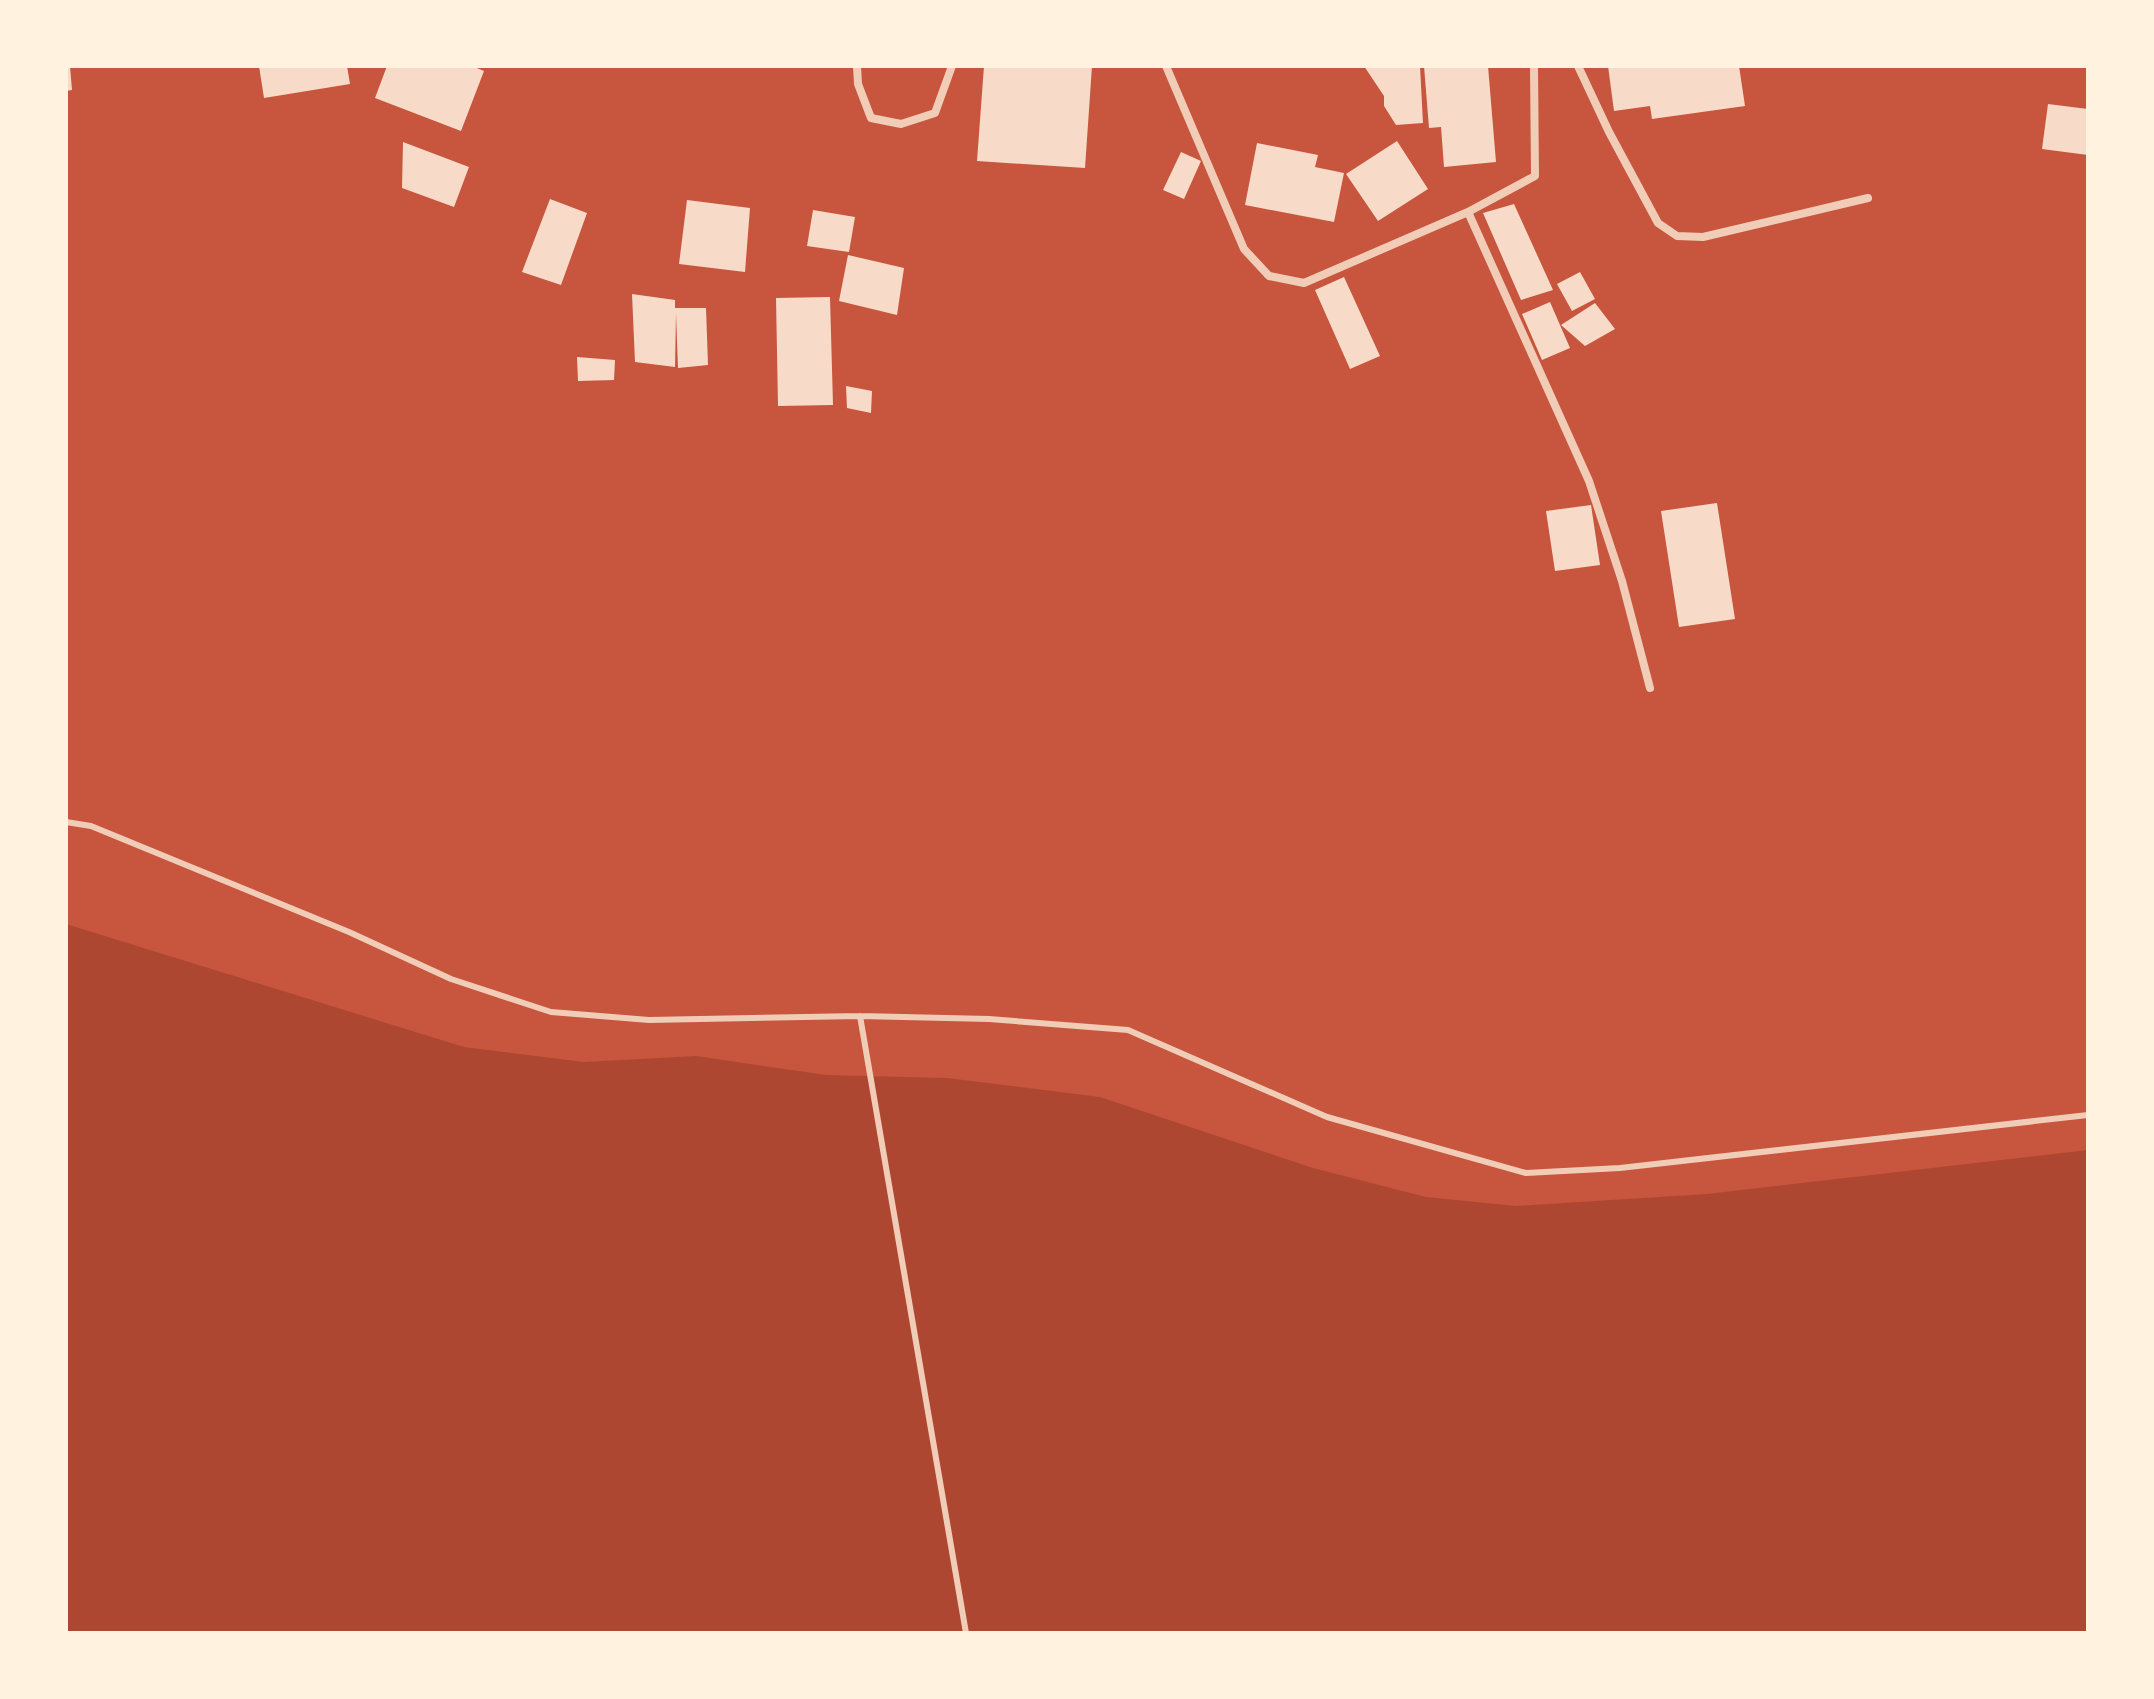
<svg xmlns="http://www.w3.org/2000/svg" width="2154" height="1699" font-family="Signika,sans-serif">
<rect width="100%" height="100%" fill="#c8553d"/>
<path fill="#ae4732" d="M66,924L464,1047L584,1062L696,1056L826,1075L947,1078L1100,1097L1313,1168L1426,1197L1516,1206L1707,1194L2088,1150V1633H66Z"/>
<path fill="#f7dbc8" d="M66,66H70L72,90L66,91Z
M259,66H347L350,84L264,98Z
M387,66H472L484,71L461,131L375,98Z
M984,66H1092L1085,168L977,161Z
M1364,66H1420L1423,123L1396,125L1384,106V96Z
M1424,66H1488L1496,162L1444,167L1441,127L1429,128Z
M1608,66H1739L1745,106L1652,119L1650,106L1614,111Z
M2048,104L2088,109V155L2042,149Z
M1397,141L1428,189L1378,221L1346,174Z
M403,142L469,167L454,207L402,188Z
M1257,143L1318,155L1315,167L1344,173L1334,222L1245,205Z
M1181,152L1201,161L1184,199L1163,190Z
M550,199L587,213L561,285L522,272Z
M687,200L750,208L745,272L679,264Z
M1514,204L1553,290L1521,300L1483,213Z
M813,210L855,217L849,252L807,246Z
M848,255L904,268L897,315L839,301Z
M1580,272L1595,299L1572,311L1557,284Z
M1344,277L1380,356L1350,369L1315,290Z
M632,294L675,300V308H706L708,365L678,368L676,313L675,367L635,362Z
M830,297L833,405L778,406L776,298Z
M1550,302L1570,348L1542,360L1522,314Z
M1595,303L1615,329L1585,346L1561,325Z
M577,357L615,360L614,380L578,381Z
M846,386L872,391L871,413L847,408Z
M1717,503L1735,619L1679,627L1661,511Z
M1591,505L1600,565L1555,571L1546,511Z"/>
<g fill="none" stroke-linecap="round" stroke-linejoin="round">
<path stroke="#f1ccb7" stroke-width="6" d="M66,822L91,826L349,932L451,979L551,1012L649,1020L860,1016L989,1019L1128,1030L1327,1117L1526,1173L1620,1168L2088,1115
M860,1016L966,1633"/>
<path stroke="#f1ccb7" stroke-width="8" d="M857,66L858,84L871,118L901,124L935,113L952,66
M1166,66L1244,249L1269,276L1304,283L1468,212L1535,176L1534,66
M1578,66L1609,132L1658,223L1677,236L1703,237L1868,198
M1468,212L1589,481L1622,581L1650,688"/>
</g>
<rect width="2154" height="1699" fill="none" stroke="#fff3e0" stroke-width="136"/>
</svg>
